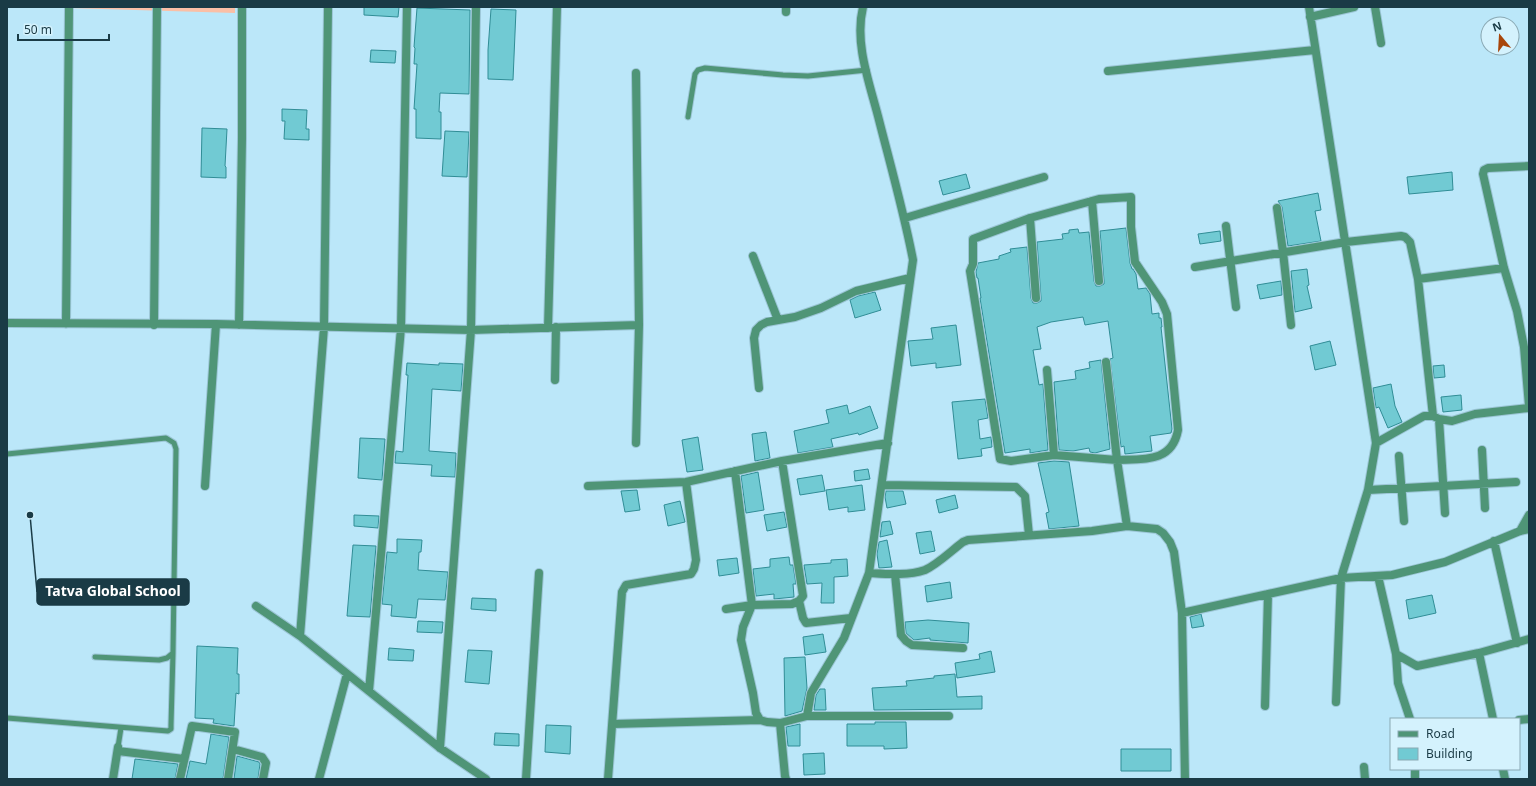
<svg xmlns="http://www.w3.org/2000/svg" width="1536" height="786" font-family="'Noto Sans',sans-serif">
<rect width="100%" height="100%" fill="#bbe7f9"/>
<path fill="#fabfa6" d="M36,7H235V13Z"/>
<path fill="#71cad3" stroke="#308d96" d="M364,7H399L398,17L364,15Z
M417,8L470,10L469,94L440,93L439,112H441V139L416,138V109H414L417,64H414L415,48L414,47Z
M491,9L516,10L513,80L488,79V50Z
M371,50L396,51L395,63L370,62Z
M282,109L307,110L306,129H309V140L284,139L285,121H282Z
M202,128L227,129L225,166L226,167V178L201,177Z
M445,131L469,132L467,177L442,176Z
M1452,172L1453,190L1409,194L1407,177Z
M966,174L970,188L943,195L939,181Z
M1318,193L1321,210L1315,211L1321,241L1288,246L1282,207L1278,201Z
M1126,228L1130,263L1132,269H1133L1136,274L1138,289L1146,288L1150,294L1152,314L1159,313V318H1161L1162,327H1161L1172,429L1171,433L1150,436L1152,451L1125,454L1124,446L1121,447L1110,359L1113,358L1108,321L1085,325L1083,317L1051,322L1037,327L1041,349L1033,350L1039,385L1043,384L1048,450L1030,453V449L1005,453L980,298H981L978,278H977L976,272L978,263L999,259V256L1011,252L1010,249L1027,247L1031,298L1033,303H1037L1041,301V298L1037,242L1063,239L1062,234L1069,233V230L1078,229L1079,233L1089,232L1094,281L1096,286H1100L1104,284V281L1100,231Z
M1220,231L1221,241L1200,244L1198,234Z
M1307,269L1309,285L1307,286L1312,308L1295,312L1291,271Z
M1281,281L1282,295L1260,299L1257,285Z
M875,292L881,310L855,318L850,300L858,296Z
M956,325L961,365L936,368V363L911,366L908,341L933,339L931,328Z
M1330,341L1336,365L1315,370L1310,346Z
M1101,360L1110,449L1095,453L1090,452L1089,448L1073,451L1059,450L1054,382L1076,379L1075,371L1090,368L1089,362Z
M407,363L439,365V363L463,364L461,391L432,389L429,451L456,453L455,477L431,476L432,465L395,463L396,451L403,452L408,375H406Z
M1444,365L1445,377L1434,378L1433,366Z
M1391,384L1395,406L1402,422L1388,428L1379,407L1376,408L1373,388Z
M1461,395L1462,410L1443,412L1441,397Z
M985,399L988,418L978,420L980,439L991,437L992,447L981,449L982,456L958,459L952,402Z
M847,405L849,414L870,406L878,428L859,435L858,433L831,439L833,447L798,453L794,431L829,423L826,410Z
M766,432L770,458L755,461L752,434Z
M698,437L703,470L687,472L682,440Z
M360,438L385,439L382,480L358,478Z
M1054,461L1069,462L1079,526L1049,529L1046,513L1049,512L1038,463Z
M868,469L870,479L855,481L854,471Z
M758,472L764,510L746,513L741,476Z
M822,475L825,491L800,495L797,479Z
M862,485L865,510L848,512V507L829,510L826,490Z
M637,490L640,510L625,512L621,491Z
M886,491H903L906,504L887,508L885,497Z
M955,495L958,508L939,513L936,500Z
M680,501L685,522L668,526L664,505Z
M784,512L787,527L767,531L764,515Z
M354,515L379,516L378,528L354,526Z
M890,521L893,534L880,537L882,522Z
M931,531L935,551L920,554L916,533Z
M397,539L422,540L421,552H419L418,570L448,572L445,600L418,599L416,618L391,616L392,605L382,604L387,552L397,553Z
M887,540L892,567L879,568L877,554L879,542Z
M353,545L376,546L370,617L347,616Z
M789,557L790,565H793L796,584H793L794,597L774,599V594L756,596L753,569L770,567V559Z
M737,558L739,573L719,576L717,560Z
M847,559L848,576L834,577V603H821L822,583L807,584L804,565L831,563V560Z
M950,582L952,598L927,602L925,586Z
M1432,595L1436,613L1409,619L1406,600Z
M472,598L496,599V611L471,609Z
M1201,614L1204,626L1192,628L1190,617Z
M928,620L969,623L968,643L930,640V638L914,640L906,633L905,622Z
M418,621L443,622L442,633L417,632Z
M823,634L826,652L805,655L803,637Z
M197,646L238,648L237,674H239V694L236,693L234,726L213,723L214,719L195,718Z
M389,648L414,650L413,661L388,660Z
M468,650L492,651L489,684L465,682Z
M991,651L995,672L957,678L955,663L980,659L979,654Z
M805,657L807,688L802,711L785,716L784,658Z
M955,674L957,697L982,696V709L874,710L872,688L907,686L906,681L934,678V676Z
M820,689H825L826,710H814L816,695Z
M875,722H906L907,748L884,749V746H847V724H875Z
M800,724V746H788L786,727Z
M546,725L571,726L570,754L545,752Z
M495,733L519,734V746L494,745Z
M211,734L229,737L223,779H186L190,761L206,764Z
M1121,749H1171V771H1121Z
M824,753L825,774L804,775L803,754Z
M237,756L259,762L260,764L258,779H234Z
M135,759L178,764L175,779H132Z"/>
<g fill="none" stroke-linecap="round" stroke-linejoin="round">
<defs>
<path id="service" d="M688,117L695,74L698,70L705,68L783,75L808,76L867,70
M7,454L166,438L174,443L176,449L173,653L167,658L159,660L95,657
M7,718L168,731L171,729V725L173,653
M118,747L121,728"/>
<path id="minor" d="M328,7L324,327L300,636L440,748L486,779
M786,7V12
M1309,7L1376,443L1368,490L1341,578L1336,702
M1375,7L1381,43
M1310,17L1354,7
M1108,71L1315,50
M1529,166L1488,168L1484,170L1483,174L1504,268L1517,311L1524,347L1529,406
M1092,201L1099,281
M1277,208L1283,252L1291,325
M905,218L1044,177
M1030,218L1036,298
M1226,226L1236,307
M753,256L778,320
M1195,267L1346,242L1401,236L1405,237L1410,242L1418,279L1433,416
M1418,279L1504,268
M7,323L216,324L205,486
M66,324L69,7
M216,324L471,330L639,325
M154,325L157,7
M239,325L242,138V7
M548,328L557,7
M1106,362L1117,460L1054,455L1011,461L1000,459L970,271L973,264V239L1030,218L1099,199L1131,197V227L1135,262L1162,302L1167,314L1178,430C1172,463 1143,459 1117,460L1127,526
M1047,370L1054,455
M555,380L556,327
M759,388L754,338L756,330L761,325L767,322L795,317L821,308L856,291L910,278
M1439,419L1445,513
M636,443L639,325L636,73
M1376,443L1424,416H1433L1439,419L1452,421L1475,414L1529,408
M1482,450L1485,508
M1399,456L1404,521
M882,485L1016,487L1025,496L1029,535
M588,486L686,482L782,461L888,443
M1368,490L1516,482
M1520,531L1529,515
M1494,541L1517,643
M869,573C886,574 908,576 925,570C938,564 951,551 963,542L968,540L1092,531L1127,526L1157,529L1163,533L1170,542L1174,552L1182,613L1185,779
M895,574L901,635L906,641L912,645L963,648
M1378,576L1396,654L1417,666L1479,653L1529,639
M799,601L803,618L806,623L851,618
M256,606L300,636
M726,609L752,605L735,471
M1182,613L1341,578L1392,575L1445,562L1520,531L1529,529
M1479,653L1493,719
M1396,654L1398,683L1410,719
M369,691L401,328L407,7
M1265,706L1268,594
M807,716L811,693L844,638L869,573L913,260C904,213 891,167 879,120C870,84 854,44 863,7
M760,720L756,713L753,693L741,640L743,627L752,605L792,604L799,601L803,596L782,461
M1519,720L1529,719
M780,723L807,716H949
M613,724L760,720L767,722L780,723L785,776L786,779
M440,748L471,330L476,7
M233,749L262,757L266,763L263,779
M118,751L184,759
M1364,767L1365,779
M1415,769V779
M1503,769L1505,779
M113,779L118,747
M180,779L192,726L235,732L228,779
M319,779L347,674
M526,779L539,573
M608,779L622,592L626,585L691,574L694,569L696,560L686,482"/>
</defs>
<use href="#service" stroke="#9bc5d5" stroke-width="7"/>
<use href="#minor" stroke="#9bc5d5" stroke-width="10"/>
<use href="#service" stroke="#4f9577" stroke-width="5"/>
<use href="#minor" stroke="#4f9577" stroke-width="8"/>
</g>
<path fill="none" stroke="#1a3b46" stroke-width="1.5" d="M30 515L37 592"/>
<circle fill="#1a3b46" stroke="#d4f2fd" stroke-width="1.5" cx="30" cy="515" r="4"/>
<rect fill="#1a3b46" stroke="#1a3b46" stroke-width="1.5" x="37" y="579" width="152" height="26" rx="4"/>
<g font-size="14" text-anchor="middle" font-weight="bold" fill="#fff">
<text x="113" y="596">Tatva Global School</text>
</g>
<rect width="1536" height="786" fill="none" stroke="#1a3b46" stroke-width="16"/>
<rect x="1390" y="718" width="130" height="52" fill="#d4f2fd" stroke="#8aa9b4"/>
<rect x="1398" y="731" width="20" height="6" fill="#4f9577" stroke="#8aa9b4"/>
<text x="1426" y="738" font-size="12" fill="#1a3b46">Road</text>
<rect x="1398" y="748" width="20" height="12" fill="#71cad3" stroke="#8aa9b4"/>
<text x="1426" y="758" font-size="12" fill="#1a3b46">Building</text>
<g transform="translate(1500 36) rotate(342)"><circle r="19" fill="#d4f2fd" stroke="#8aa9b4"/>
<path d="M0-3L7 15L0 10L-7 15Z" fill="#a8450a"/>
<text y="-6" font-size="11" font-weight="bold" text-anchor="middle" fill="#1a3b46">N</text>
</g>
<path d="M18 34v6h91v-6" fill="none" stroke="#1a3b46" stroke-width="2"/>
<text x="24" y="34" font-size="12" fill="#1a3b46" stroke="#d4f2fd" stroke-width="3" paint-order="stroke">50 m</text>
</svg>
